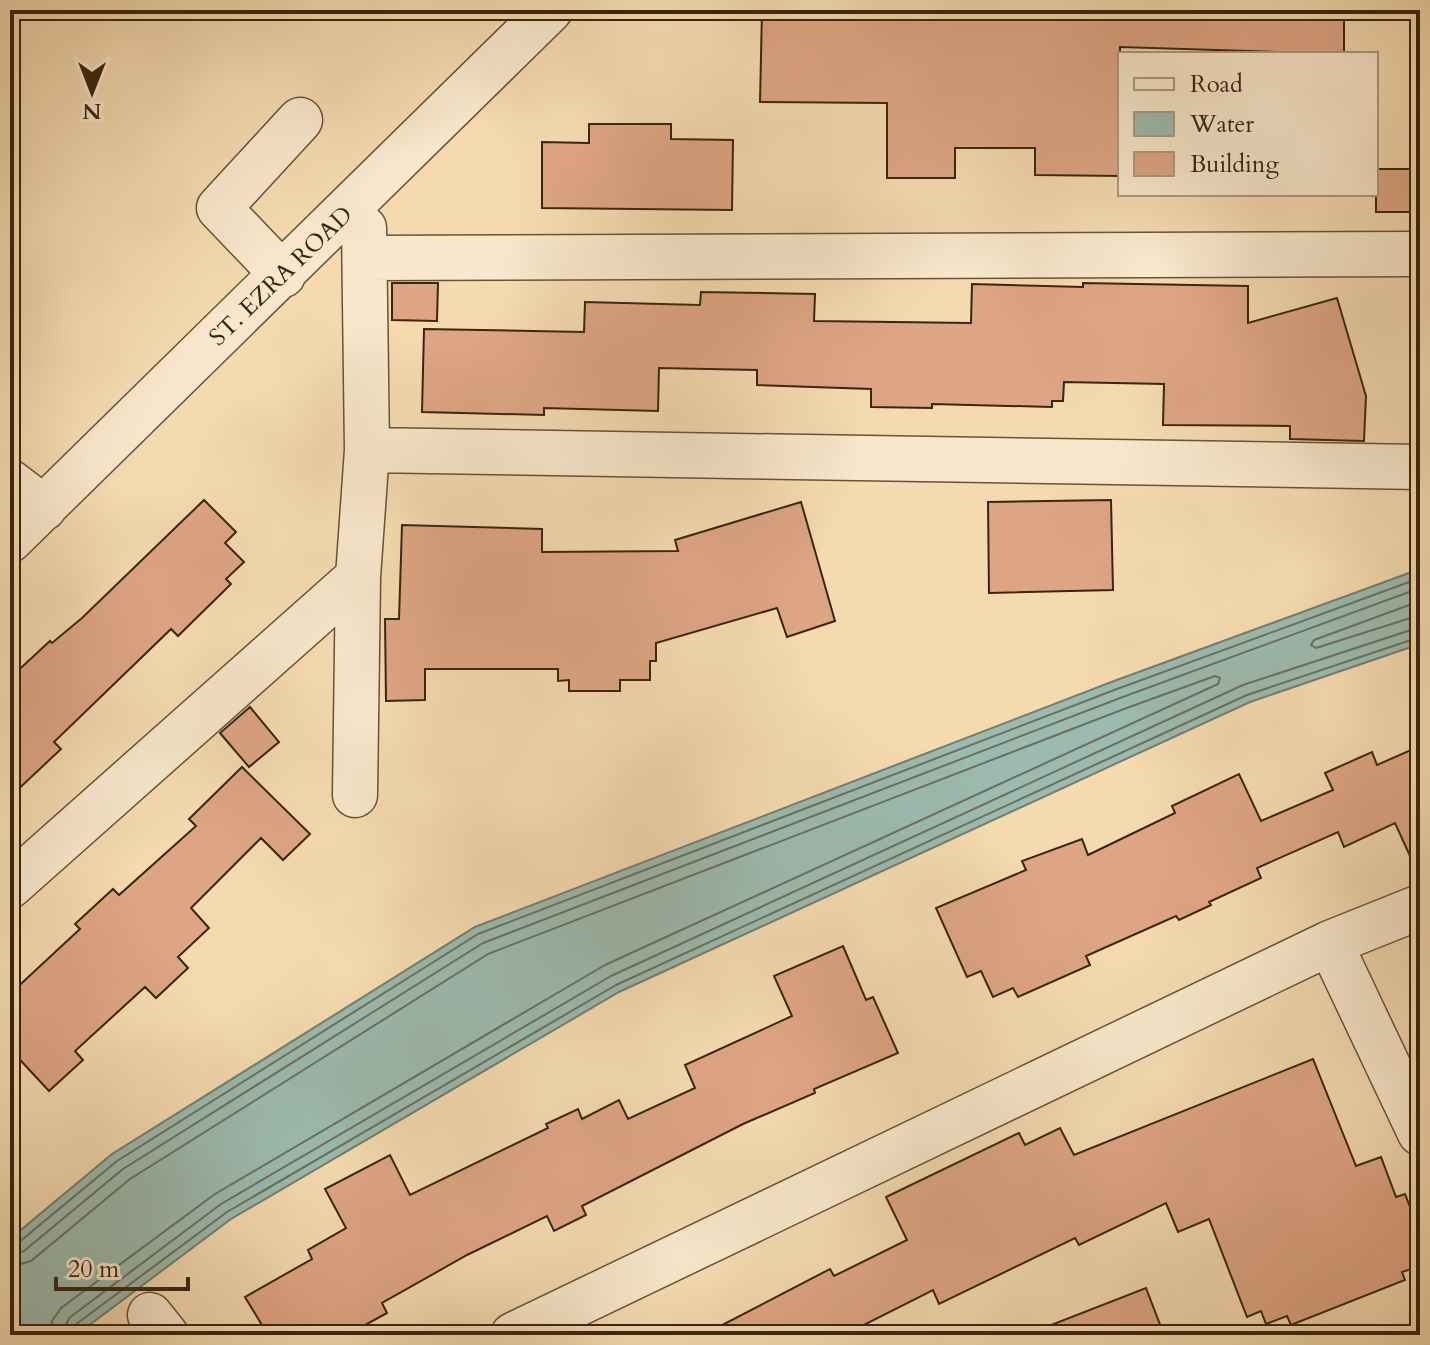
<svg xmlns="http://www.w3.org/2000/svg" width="1430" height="1345" font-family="Cardo,serif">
<rect width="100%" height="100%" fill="#f5dab0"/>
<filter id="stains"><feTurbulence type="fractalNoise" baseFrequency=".0025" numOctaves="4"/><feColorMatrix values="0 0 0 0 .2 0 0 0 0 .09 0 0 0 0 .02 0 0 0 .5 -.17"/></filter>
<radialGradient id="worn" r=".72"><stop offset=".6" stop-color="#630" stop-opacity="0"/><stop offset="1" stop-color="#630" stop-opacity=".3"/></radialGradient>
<path fill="#9cbaaf" stroke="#747e6f" stroke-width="2" d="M1420,569V644L1250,702L619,992L231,1219L76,1335H10V1239L112,1154L475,927L1114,681Z"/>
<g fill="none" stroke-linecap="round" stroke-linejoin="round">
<path stroke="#6a7060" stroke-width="2" d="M1420,601L1314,640L1311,645L1316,648L1420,615
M10,1245L18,1243L117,1161L478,934L1117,689L1420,578
M10,1255L24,1251L123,1169L483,943L1120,698L1420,588
M10,1267L31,1261L130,1179L488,954L1124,709L1215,676L1220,678L1218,684L605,965L215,1194L61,1308L52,1321L50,1335
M62,1335L69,1318L221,1204L611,976L1243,685L1420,627
M72,1335L75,1325L227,1212L616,985L1247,695L1420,637"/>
</g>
<path fill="#dea584" stroke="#392510" stroke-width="2" d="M762,10H1344V54L1120,47V176L1035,175V148H955V178H887V103L760,102Z
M589,124H671V139L733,140L732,210L542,208V142L589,143Z
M1376,169H1420V212H1376Z
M392,283H438L437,321L392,320Z
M1083,283L1248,286V323L1337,298L1366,396L1364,441L1290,439V426L1163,425L1164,384L1064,382L1063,401H1052V407L932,404V408L871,407V389L757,385V370L659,368L658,411L544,408V415L422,412L424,329L584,332L585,302L700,305L701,292L815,294L814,321L971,323L972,284L1083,287Z
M204,500L236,532L225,543L244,562L226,579L231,584L178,636L171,629L54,742L61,749L10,797V678L50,641L52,643L82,618Z
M1111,500L1113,590L989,593L988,502Z
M801,502L835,621L787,637L777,608L656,643V661H650V680H620V691H569V680L558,681V669H425V700L386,701L385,619H399L402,525L542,529V552L678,551L675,540Z
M250,707L279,742L249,767L220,733Z
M1420,746V878L1395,823L1344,847L1338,832L1257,868L1261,878L1209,902L1211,905L1179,920L1176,916L1086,956L1090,965L1018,997L1013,988L993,997L981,971L967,977L936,908L1026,870L1022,861L1082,839L1088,855L1175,813L1172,806L1239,774L1261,821L1333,790L1325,773L1372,752L1377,765Z
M242,767L310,834L283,860L261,838L191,908L209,928L178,957L188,968L156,998L145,987L75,1051L83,1060L49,1091L10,1049V994L80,929L75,924L113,889L119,895L196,826L189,819Z
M843,946L866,1000L873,997L898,1053L814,1089L815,1093L743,1124L582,1206L586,1215L554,1231L547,1216L467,1255L382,1303L387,1313L347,1335H268L245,1297L312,1259L308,1250L346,1228L325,1189L390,1155L410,1195L548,1128L546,1124L578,1109L582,1119L619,1100L628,1119L695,1088L685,1065L792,1016L774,976Z
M1313,1059L1356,1166L1381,1157L1396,1197L1405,1194L1420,1233V1266L1402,1272L1405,1280L1291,1325L1287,1316L1266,1324L1261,1311L1247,1317L1209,1219L1178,1232L1166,1203L1079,1245L1075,1238L939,1304L933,1290L844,1335H703L830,1269L834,1276L907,1240L886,1197L1019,1133L1025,1145L1060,1128L1074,1155Z
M1146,1288L1164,1335H1034L1033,1332Z"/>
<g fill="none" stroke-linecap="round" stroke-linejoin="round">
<defs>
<path id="minor" d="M366,258L1420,254
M283,275L219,208L300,120
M367,450L1420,467
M10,482L44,508
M10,540L550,10
M355,795L358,577L367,450L364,228
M10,886L358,577
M1330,943L1420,1133
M150,1315L166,1335
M513,1335L1330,943L1420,907"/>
</defs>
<use href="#minor" stroke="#685238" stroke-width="47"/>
<use href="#minor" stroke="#f8e7cc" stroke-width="44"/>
</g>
<g text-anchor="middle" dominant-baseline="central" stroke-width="8" stroke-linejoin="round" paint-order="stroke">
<g font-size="24" fill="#392510" stroke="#f8e7cc">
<text transform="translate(281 276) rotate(-44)">ST. EZRA ROAD</text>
</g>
</g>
<rect width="1430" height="1345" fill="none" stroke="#f5dab0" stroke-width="40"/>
<rect x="12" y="12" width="1406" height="1321" fill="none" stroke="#392510" stroke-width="4"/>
<rect x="20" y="20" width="1390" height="1305" fill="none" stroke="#392510" stroke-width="2"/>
<rect x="1118" y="52" width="260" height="144" fill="#f8e7cc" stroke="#ac9981" stroke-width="2"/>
<rect x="1134" y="78" width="40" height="12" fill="#f8e7cc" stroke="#ac9981" stroke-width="2"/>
<text x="1190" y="92" font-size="24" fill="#392510">Road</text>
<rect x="1134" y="112" width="40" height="24" fill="#9cbaaf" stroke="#ac9981" stroke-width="2"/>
<text x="1190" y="132" font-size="24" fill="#392510">Water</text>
<rect x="1134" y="152" width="40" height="24" fill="#dea584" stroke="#ac9981" stroke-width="2"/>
<text x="1190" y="172" font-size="24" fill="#392510">Building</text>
<g transform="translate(92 92) rotate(180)" stroke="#f8e7cc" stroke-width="6" paint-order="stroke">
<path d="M0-6L14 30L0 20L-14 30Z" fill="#392510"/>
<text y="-12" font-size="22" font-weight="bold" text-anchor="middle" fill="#392510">N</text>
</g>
<path d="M56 1277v12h132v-12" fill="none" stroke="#392510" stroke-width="4"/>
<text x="68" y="1277" font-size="24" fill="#392510" stroke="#f8e7cc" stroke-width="6" paint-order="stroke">20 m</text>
<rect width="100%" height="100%" filter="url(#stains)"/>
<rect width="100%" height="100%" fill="url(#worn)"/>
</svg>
